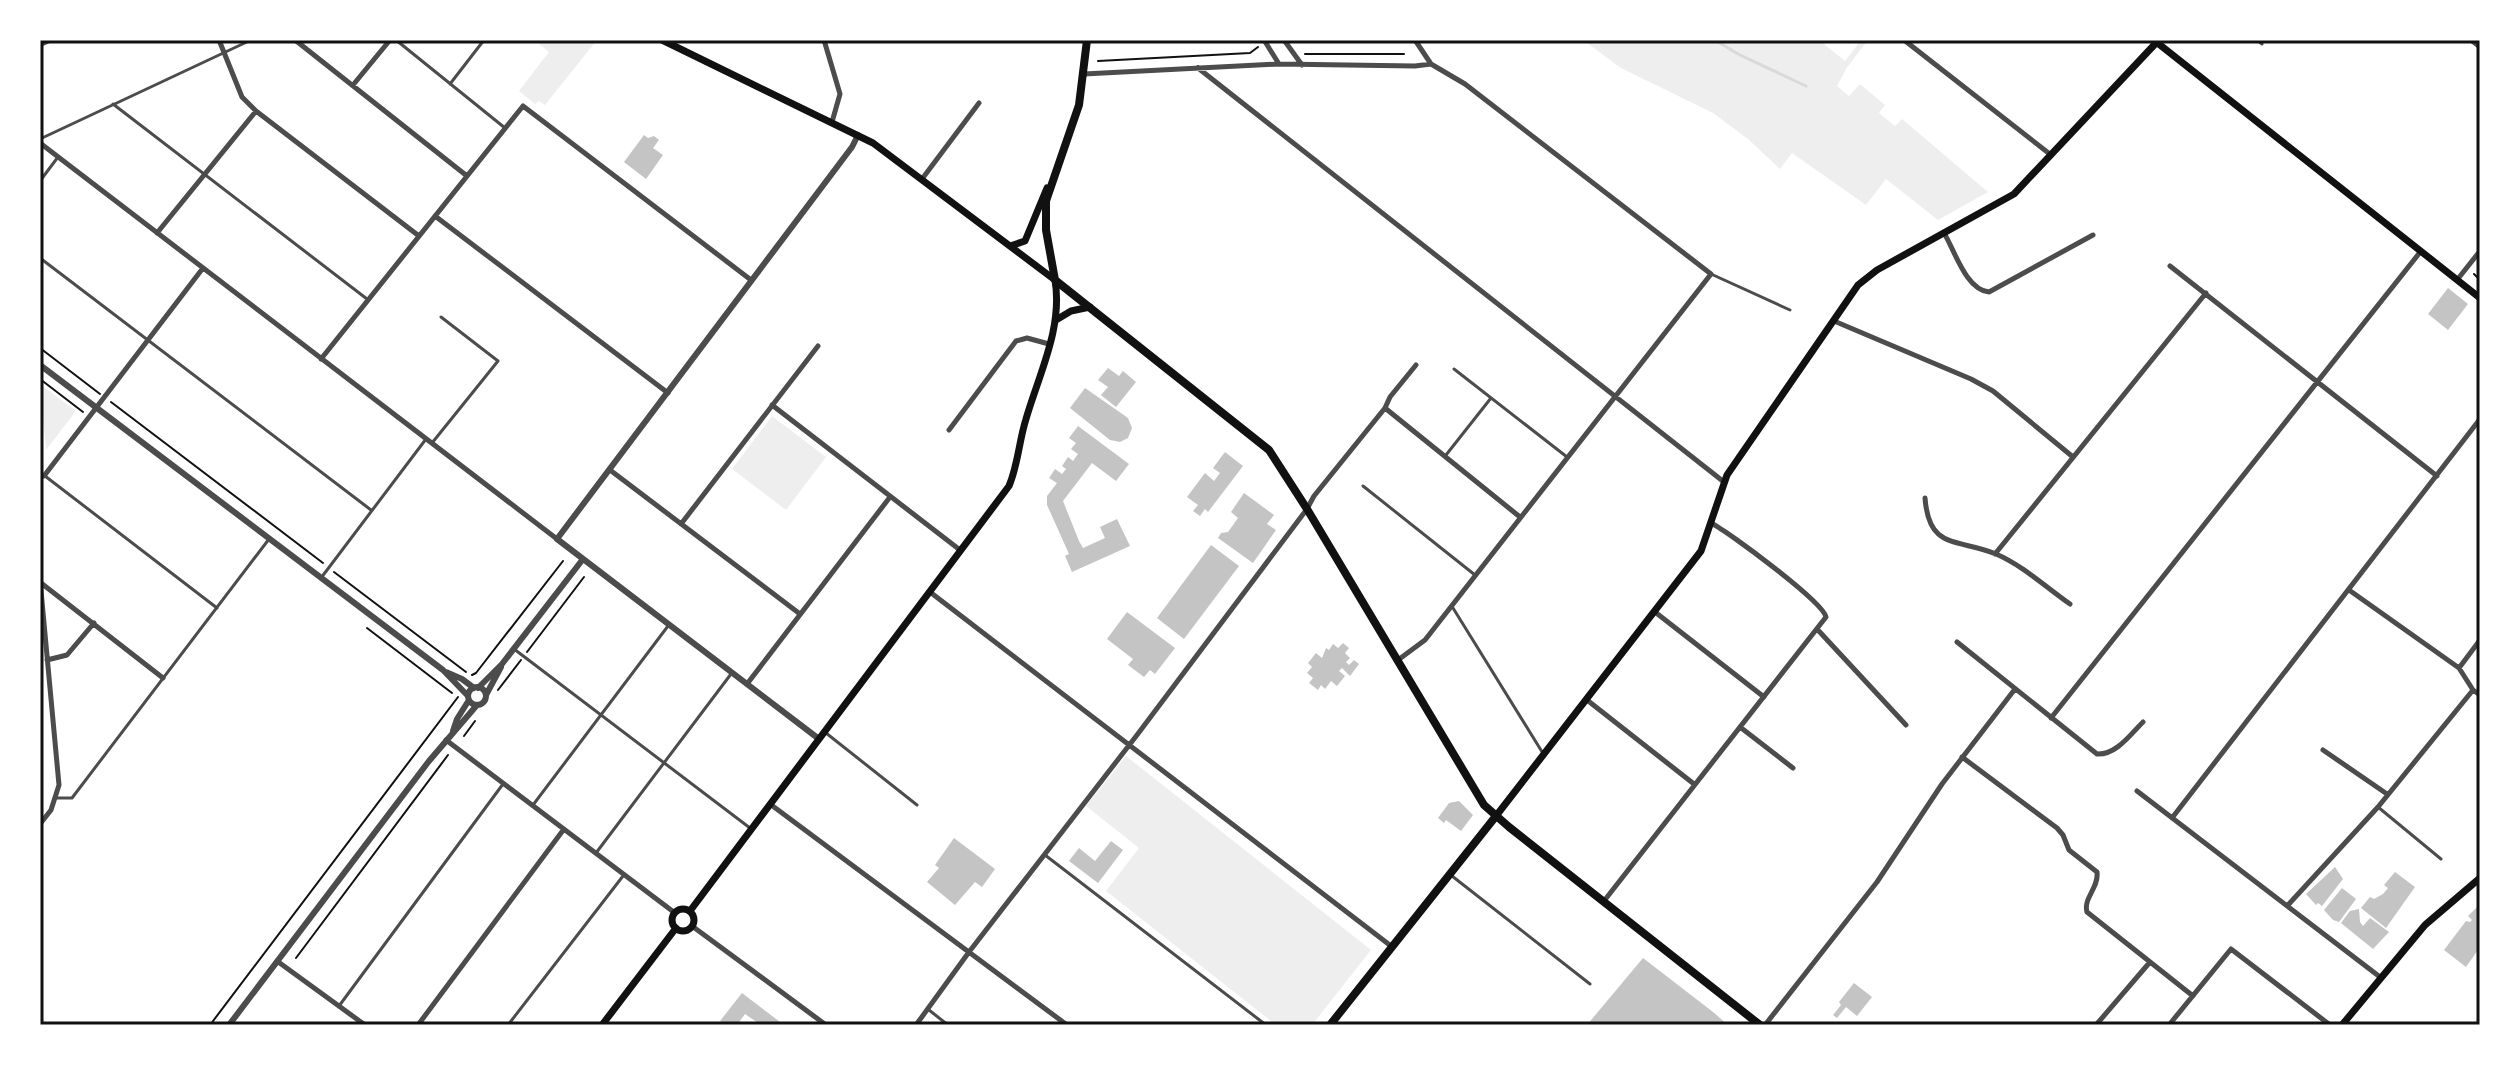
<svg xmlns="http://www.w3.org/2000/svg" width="2520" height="1065" font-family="Overpass,sans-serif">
<rect width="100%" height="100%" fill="#fff"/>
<path fill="#eee" d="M541,40H597L545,105L539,101L535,104L519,91L549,52L538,43Z
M1583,40H1819L1845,61L1861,40H1868L1846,69L1837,86L1849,96L1860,84L1885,105L1879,113L1895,126L1902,119L1988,192L1938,220L1886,179L1866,205L1792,153L1780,169L1748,139L1713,113L1621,68Z
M40,384L76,411L46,450Z
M772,416L826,457L786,510L732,469Z
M1126,756L1371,950L1312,1025H1276L1106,891L1139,848L1086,806Z"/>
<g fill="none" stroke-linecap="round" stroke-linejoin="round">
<path stroke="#d9d9d9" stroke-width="3" d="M1715,40L1738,54L1806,86"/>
</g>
<path fill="#c4c4c4" d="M644,135L648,138L654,136L659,140L653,148L663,155L646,179L624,162Z
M2448,288L2468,304L2448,330L2428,314Z
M1108,368L1119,376L1123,371L1136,382L1116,407L1101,395L1108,387L1098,380Z
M1085,388L1128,418L1132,428L1128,438L1120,442L1110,440L1070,408Z
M1078,426L1129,464L1116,481L1092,463L1063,501L1079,541L1083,548L1105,538L1100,527L1117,519L1130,546L1072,572L1065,556L1069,554L1047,505V496L1057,483L1049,478L1055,469L1062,474L1066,469L1062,466L1068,457L1073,461L1078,454L1071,449L1076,443L1069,438Z
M1225,452L1243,466L1208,512L1205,509L1200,516L1193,511L1198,505L1187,497L1205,473L1214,481L1220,473L1213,468Z
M1244,493L1274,515L1267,524L1276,530L1253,563L1218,538L1221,533L1228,532L1238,518L1231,512Z
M1211,545L1239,566L1184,639L1157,618Z
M1127,612L1175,648L1155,674L1150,670L1144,677L1128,665L1133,659L1107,639Z
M1343,643L1349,648L1345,653L1350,658L1346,662L1349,665L1354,660L1359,664L1350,676L1342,668L1339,671L1345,676L1337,686L1331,681L1325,689L1321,685L1318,690L1309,683L1313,678L1307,673L1312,667L1308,663L1316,653L1322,658L1326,648L1329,650L1333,644L1338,648Z
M1459,801L1473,815L1461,831L1446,820L1444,823L1438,818L1449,803Z
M954,838L995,869L982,887L975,882L955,905L927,882L939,868L935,865Z
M1111,841L1123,850L1098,883L1069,861L1079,848L1095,861Z
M2335,867L2343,879L2322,906L2318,903L2316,905L2306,894Z
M2395,872L2415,887L2386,928L2361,908L2370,897L2374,899L2383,894L2388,888L2384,885Z
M2342,888L2356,899L2339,922L2333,920L2324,910Z
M2480,904V947L2466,967L2444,950L2466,921L2470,922L2472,920L2468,916Z
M2359,909L2360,922L2363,926L2370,918L2389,932L2373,949L2341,923L2350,911Z
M1643,958L1713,1012L1728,1025H1587Z
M1854,983L1872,997L1857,1016L1846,1007L1837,1018L1833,1015L1841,1005L1839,1002Z
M742,993L784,1025H761L745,1014L737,1025H726L720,1021Z"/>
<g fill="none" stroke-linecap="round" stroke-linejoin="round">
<path stroke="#111" stroke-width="2" d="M1305,54H1404
M1098,61L1250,53L1258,47
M2474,274L2480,280
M40,348L100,394
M40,379L83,412
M111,402L323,563
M334,572L466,672
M367,628L452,693
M527,652L584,577
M472,675L476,673L563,561
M498,690L521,660
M464,736L475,721
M296,958L448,755
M210,1025L458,697"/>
<path stroke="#4c4c4c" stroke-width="3" d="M396,40L505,128
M2257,40L2262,44
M450,84L484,40
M113,104L367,299
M40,139L251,40
M40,181L58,157
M40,258L371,510
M1711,274L1790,310
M1454,369L1567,457
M432,443L498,361L441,317
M1446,455L1491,398
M45,476L217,608
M1363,486L1475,575
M321,578L426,439
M1453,608L1544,755
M514,649L750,828
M826,733L917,805
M57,798H72L269,539
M533,805L668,626
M2378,807L2441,859
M596,853L731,674
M1045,855L1266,1025
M1452,876L1590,984
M339,1006L503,784
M929,1010L948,1025
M508,1025L623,876"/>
<path stroke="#4c4c4c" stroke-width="5" d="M219,40L242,97L256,111L419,236
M295,40L467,176
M824,40L840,94L832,122
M1264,40L1279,64
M1284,40L1302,65
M1904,40L2051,155
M2471,40L2480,47
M1198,68L1724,482
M1084,74L1279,64L1415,66L1431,64
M353,85L390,40
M40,143L557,539
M922,179L979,103
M435,216L668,393
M157,233L256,111
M1944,233C1955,251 1966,290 1989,292L2093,235
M2170,266L2437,476
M2457,280L2480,251
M1834,321L1971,379L1993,391L2073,457
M321,359L523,106L751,280
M772,405L960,550
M1385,408L1520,517
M949,430L1016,341L1027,338L1049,344
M610,470L800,614
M40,476H44L203,268
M1925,498C1929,551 1958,538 1996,554C2022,565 2047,588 2070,604
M681,524L818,346
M1995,554L2206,293
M40,580L59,785L51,810L40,824
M41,583L163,678
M2349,590L2459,668L2473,690L2480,695
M930,592L1391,946
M1655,612L1764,697
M1817,629L1906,725
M1957,642L2097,754C2116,755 2130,735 2143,722
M47,660L67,655L94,623
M1398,660L1425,640L1711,274L1465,84L1431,64L1415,40
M2459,668L2480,640
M747,684L890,497
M1587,700L1694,784
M2051,718L2421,251
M1740,727L1793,768
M446,740L675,913
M2323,750L2387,794
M1962,757L2057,828L2063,835L2069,850L2097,872C2099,888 2083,898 2087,912L2193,996
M2137,791L2380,977
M770,804L1067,1025
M2172,818L2480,419
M1604,901L1826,617C1823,602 1729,532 1711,523
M2288,905L2378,807L2473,690
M692,926L826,1025
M277,961L365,1025
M418,1025L564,829
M916,1025L969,952L1137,735L1307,509L1314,496L1385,408L1390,397L1416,365
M1765,1025L1877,882L1942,784L2015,689
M2096,1025L2150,962
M2169,1025L2231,949L2330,1025"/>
<path stroke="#4c4c4c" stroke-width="6" d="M40,44L49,40
M40,365L443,670L468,696
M446,672L462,679L474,688
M468 696a9 9 0 1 1 18 0a9 9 0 1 1-18 0Z
M478,688L502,664L583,559
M486,695L501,667
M453,731L457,719L469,700
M819,739L557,539L852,147L858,135
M229,1025L429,761L477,705"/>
<path stroke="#111" stroke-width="7" d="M662,40L873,143L1055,280C1063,328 1039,374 1026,419C1019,441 1018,465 1009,486L690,911
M2155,41L2480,298
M1010,246L1025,241L1047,188
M1056,320L1071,311L1090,307
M1496,816L1701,551L1727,475L1858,285L1877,270L2014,194L2156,43
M672 920a11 11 0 1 1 22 0a11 11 0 1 1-22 0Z
M602,1025L676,928
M2342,1025L2425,925L2480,878"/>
<path stroke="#111" stroke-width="8" d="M1087,40L1079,105L1046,201V230L1055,280L1269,450L1307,509L1484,805L1509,827L1760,1025
M1330,1025L1496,816"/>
</g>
<rect width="2520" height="1065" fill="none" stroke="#ffffff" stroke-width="84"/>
<rect x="42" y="42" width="2436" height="981" fill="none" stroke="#111" stroke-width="3"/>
</svg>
